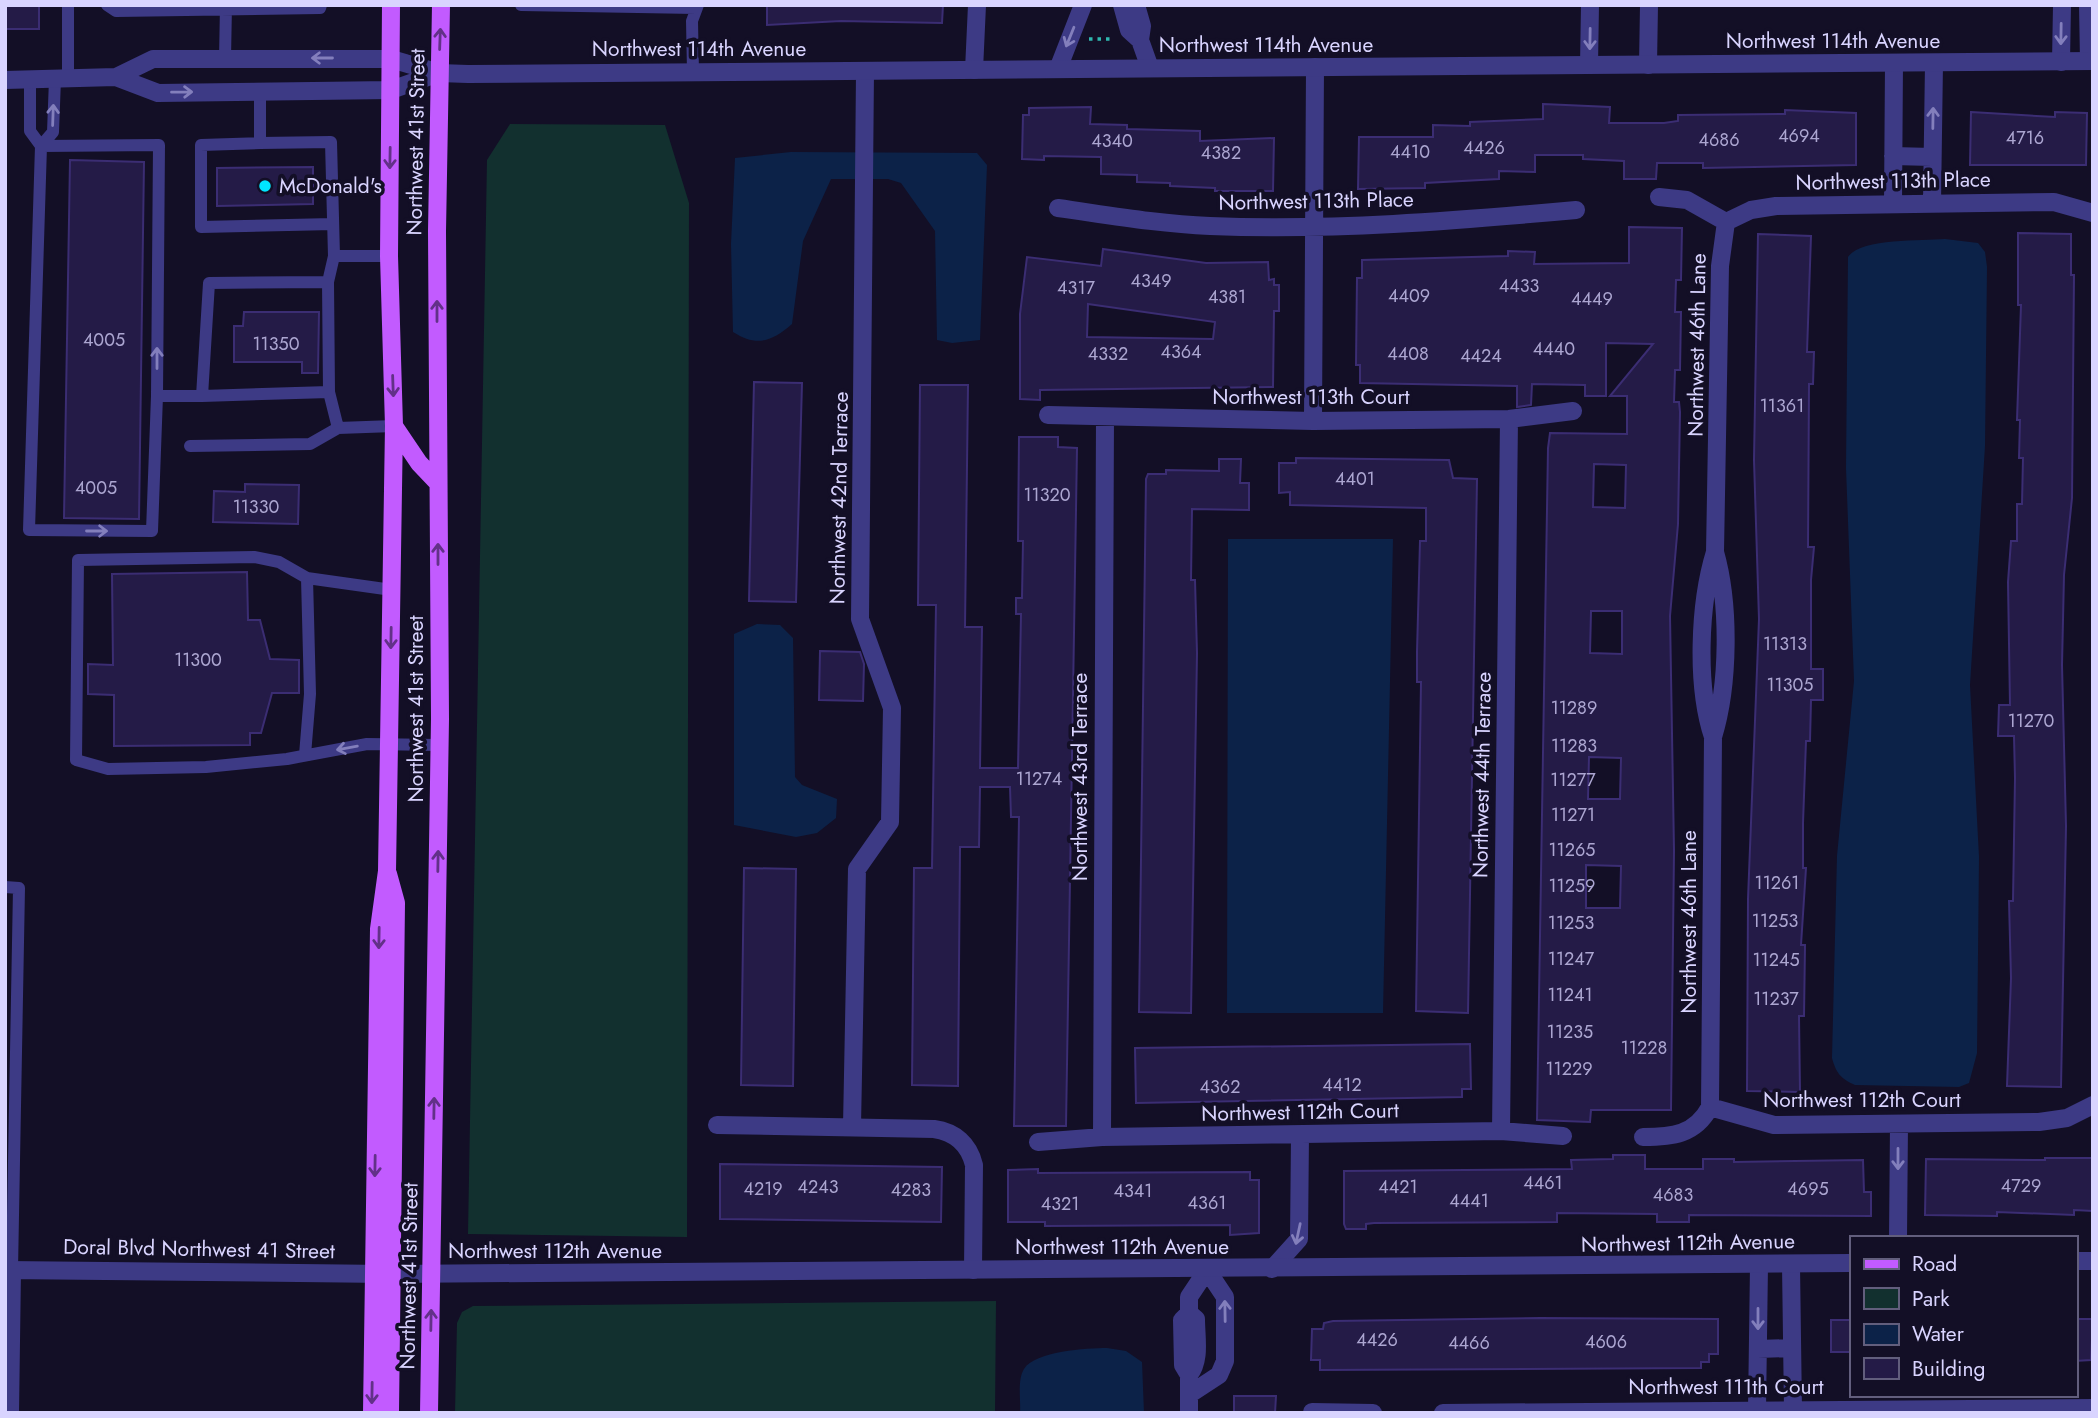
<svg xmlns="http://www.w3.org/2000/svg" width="2098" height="1418" font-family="Jost,sans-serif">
<rect width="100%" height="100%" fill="#130f26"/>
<path fill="#12302f" d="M510,124L665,125L689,203L687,1237L468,1234L487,160Z
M996,1301L995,1413H455L457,1323L462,1312L473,1306Z"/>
<path fill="#0c2248" d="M791,152L977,153L987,165L980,340L952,343L937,340L935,231L901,183L888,179H831L803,241L792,324C771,342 757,347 733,332L731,244L735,158Z
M1945,239L1978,243L1985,252L1987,267L1985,446L1970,685L1979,857L1977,1053L1969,1083L1959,1087L1855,1085C1841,1079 1836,1073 1832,1058L1837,856L1854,681L1846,468L1848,257C1860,238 1922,241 1945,239Z
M1228,539H1393L1383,1013H1227Z
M757,624L780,625L793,638L795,777L802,785L837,799L836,818L817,833L796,837L734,825V634Z
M1107,1348L1126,1351L1142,1362L1144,1413H1020C1021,1400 1017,1380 1024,1369C1035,1351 1087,1348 1107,1348Z"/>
<path fill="#241b47" stroke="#3b2d73" stroke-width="2" fill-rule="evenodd" d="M5,5H39V29H5Z
M767,5H943L942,23L841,21L767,25Z
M1543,104L1610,107L1609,123H1664L1678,121V115L1785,114V110L1856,113V165L1703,168V163H1657L1656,179H1624V161L1583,159V155H1535V172L1499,171V179L1425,183V188L1358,189L1359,137H1433V125L1470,126V122L1543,119Z
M1091,107L1090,124L1127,125V129L1200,131V141L1274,138L1273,191H1215V188L1170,186V183L1137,182V175L1101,174V157L1044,156V160L1022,159L1023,115H1029V108Z
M1971,112L2055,117V112L2087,113L2086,165H1970Z
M70,160L144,162L139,519L64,518Z
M313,167V204L217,206V168Z
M1629,227L1682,228L1681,280H1676L1675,312H1681L1680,370H1675L1674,402H1679L1680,412L1678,524L1670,616L1674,851L1671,1110H1591L1590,1122L1537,1120L1548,448L1550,433L1627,434V396H1610L1653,344L1606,343V396H1585V385L1532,384L1531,405L1517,407V386L1360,383V365H1356L1357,278H1362V260L1508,256V251L1535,252L1534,264L1629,263ZM1594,464L1626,465L1625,508L1593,507ZM1591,611H1622V654L1590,653ZM1589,757L1621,758L1620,799H1588ZM1586,865L1621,866L1620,908H1586Z
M2018,233L2071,234V275H2074L2072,498L2064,575L2062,665L2066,826L2061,1087L2007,1086L2011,978L2009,901H2013L2015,778L2014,736H1998L1999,705H2010L2008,582L2011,541H2017V504H2022L2023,458H2019L2020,420H2017L2021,305H2018Z
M1758,234L1811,236L1807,352H1814L1813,384H1809L1808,547H1814L1811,580V669H1823V700H1811L1810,741H1806L1803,823V868H1806L1801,945H1805L1804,1016H1799L1800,1092L1747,1091L1748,899L1759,619L1754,460Z
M1103,249L1206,263L1268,262L1269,280L1274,279V285H1279V311H1274L1273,387L1040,390V400L1020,399V314L1027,257L1101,266ZM1088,304L1215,322L1213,339L1087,337Z
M244,312H319L318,373H302V362H234V326H243Z
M754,382L802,383L796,602L749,601Z
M920,385H968L965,627H982L980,768H1018L1021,614H1016V598H1022L1023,541H1018L1019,437H1058V447L1077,448L1066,1126H1014L1019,817H1011L1010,787H980L979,847H960L958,1086L912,1085L914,868H932L936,605H918Z
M1296,458L1449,460L1453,478L1477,479L1468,1013L1416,1011L1421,682H1417V652L1420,541H1426V508L1290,505V492L1279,493V463H1296Z
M1219,459H1241L1240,483H1249V510L1192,509L1191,580H1195L1197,653L1191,1013L1139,1012L1146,479L1148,474H1166V470L1219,471Z
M245,484L299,485L298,524L213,522L214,491L245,492Z
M247,572L248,620H260L270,659L299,660V693H272L261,733H250V745L114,746V695L88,694V664L113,665L112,574Z
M820,651L860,652L864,664L863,701L819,700Z
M744,868L796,869L793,1086L741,1085Z
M1470,1044L1471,1089H1462V1097L1136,1103L1135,1048Z
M1613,1155H1645V1169H1703V1159H1734V1162L1863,1160L1864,1192H1871V1216L1689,1215V1222H1657V1214L1557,1213V1222L1374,1223L1366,1224V1229H1346L1344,1224V1171L1572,1169L1571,1160L1613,1159Z
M2045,1158H2093V1211L2074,1210V1215L1997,1212V1216L1925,1215L1926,1159L2045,1160Z
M720,1164L942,1167L941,1222L720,1219Z
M1038,1169V1173L1250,1172V1180H1259V1233L1230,1235V1225L1045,1226V1222H1008V1170Z
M1540,1318L1718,1319V1354H1709V1362H1701V1368L1320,1370V1360H1311L1312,1329H1323L1324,1323L1333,1321Z
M2075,1319H2093L2091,1360L2075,1361Z
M1831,1320H1851V1352H1831Z
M1234,1396H1276L1275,1413H1234Z"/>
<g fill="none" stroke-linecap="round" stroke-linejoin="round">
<path stroke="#2fb8b0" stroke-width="3.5" stroke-dasharray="3.5 5" stroke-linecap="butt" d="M1089,39H1113"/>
<path stroke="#3d3a85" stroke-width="12" d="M68,5V79
M107,5L116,11L320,8L321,5
M521,5L696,8
M225,59L226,5
M693,72L692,21L698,5
M30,79V131L41,146
M260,91V143L331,142L334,256H389
M260,143L201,145V227L333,224
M41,146L159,145L157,396L152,531L29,530L41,146L53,132L55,79
M329,392L338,428L394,426
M157,396H202L209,283L328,282L334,256
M202,396L329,392L328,282
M190,446L310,444L338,428
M392,590L307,578L279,562L254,557L78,560L76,760L108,769L206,767L287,759L367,744L439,745
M305,755L310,694L307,578
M5,887L19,888L12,1270"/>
<path stroke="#3d3a85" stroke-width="18" d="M1122,5L1129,30L1140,40
M1136,5L1142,26L1140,40L1150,68
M2088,5L2089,61
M2061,62L2062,5
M1589,65L1590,5
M1648,65L1649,5
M1058,69L1083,5
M974,70L977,5
M1893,156L1932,157
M1659,197L1687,200L1726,222L1751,210L1776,206L2054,202L2093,213
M1932,203L1934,63
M1893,204L1894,63
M1058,208C1108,215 1159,224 1210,226C1332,231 1455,221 1576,210
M1048,415L1313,421L1509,419L1573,411
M1313,421L1315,67
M1713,737C1696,686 1699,604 1715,552
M1710,1107L1713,737C1729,685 1730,605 1715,552L1720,266L1726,222
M717,1125L934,1129C955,1132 969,1144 974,1165L973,1270
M852,1126L857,869L890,822L892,708L860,619L865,71
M1501,1131L1509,419
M1102,1137L1105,418
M1643,1137C1672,1137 1695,1135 1710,1107L1774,1125L2039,1122L2067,1118L2093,1105
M1038,1142L1102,1137L1501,1131L1563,1136
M1898,1238L1899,1124
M1791,1265L1793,1410
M1272,1269L1299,1239L1300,1135
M5,1270L388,1274
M1189,1313L1196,1319C1196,1338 1201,1360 1189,1375
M1758,1349L1792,1348
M1757,1410L1759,1265
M1312,1412L1373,1413
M10,1413L12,1270
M1189,1413V1375L1183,1365L1182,1320L1189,1313V1297L1207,1270L1225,1297V1361L1219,1375L1190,1394
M1443,1413L2093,1408"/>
<path stroke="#3d3a85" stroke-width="18" d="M116,77L153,59H391L439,73L468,74L2093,61
M5,80L116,77L158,93L391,90L439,73
M2075,1261H2093
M392,1274L1851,1263"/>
<path stroke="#c25bff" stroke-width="18" d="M394,426L419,463L438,483
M388,874L396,903L390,1413
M372,1413L379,929L387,871L394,426L389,256L391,5
M429,1413L440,719L437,231L441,5"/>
</g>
<defs><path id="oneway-shaft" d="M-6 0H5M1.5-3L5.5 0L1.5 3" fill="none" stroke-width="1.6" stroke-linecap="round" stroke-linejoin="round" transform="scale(1.75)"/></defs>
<g stroke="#837fbc">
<use href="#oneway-shaft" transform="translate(2061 34) rotate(91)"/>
<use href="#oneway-shaft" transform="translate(1070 37) rotate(112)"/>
<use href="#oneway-shaft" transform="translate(1590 39) rotate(91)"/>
<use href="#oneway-shaft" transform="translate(322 58) rotate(180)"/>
<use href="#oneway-shaft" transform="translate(182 92) rotate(-1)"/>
<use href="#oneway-shaft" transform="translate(53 115) rotate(-88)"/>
<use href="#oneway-shaft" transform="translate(1933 118) rotate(-89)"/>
<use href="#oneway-shaft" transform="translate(157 358) rotate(-90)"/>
<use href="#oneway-shaft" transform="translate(97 531)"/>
<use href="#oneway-shaft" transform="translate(347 748) rotate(170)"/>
<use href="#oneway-shaft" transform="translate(1898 1159) rotate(90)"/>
<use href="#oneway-shaft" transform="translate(1298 1234) rotate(102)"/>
<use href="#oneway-shaft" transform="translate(1225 1311) rotate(-91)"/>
<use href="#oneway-shaft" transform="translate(1758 1319) rotate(90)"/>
</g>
<g stroke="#623188">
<use href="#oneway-shaft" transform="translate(440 39) rotate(-88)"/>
<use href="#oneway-shaft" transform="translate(390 158) rotate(91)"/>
<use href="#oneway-shaft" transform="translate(437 311) rotate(-90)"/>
<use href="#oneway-shaft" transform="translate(393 386) rotate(88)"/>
<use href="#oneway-shaft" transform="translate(438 554) rotate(-90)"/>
<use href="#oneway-shaft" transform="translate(391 638) rotate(91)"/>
<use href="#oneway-shaft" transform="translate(438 861) rotate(-89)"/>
<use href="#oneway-shaft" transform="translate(379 938) rotate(91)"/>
<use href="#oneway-shaft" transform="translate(434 1108) rotate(-89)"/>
<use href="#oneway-shaft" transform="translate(375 1166) rotate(91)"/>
<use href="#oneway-shaft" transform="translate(431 1320) rotate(-89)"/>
<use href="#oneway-shaft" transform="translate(372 1393) rotate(91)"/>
</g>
<circle fill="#00e5ff" stroke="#130f26" stroke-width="2.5" cx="265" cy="186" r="7"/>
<g text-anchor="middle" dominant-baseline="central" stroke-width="7" stroke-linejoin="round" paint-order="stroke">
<g font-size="18" fill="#aca6d1">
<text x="1799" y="136">4694</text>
<text x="2025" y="138">4716</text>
<text x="1719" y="140">4686</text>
<text x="1112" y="141">4340</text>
<text x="1484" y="148">4426</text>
<text x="1410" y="152">4410</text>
<text x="1221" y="153">4382</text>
<text x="1151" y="281">4349</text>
<text x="1519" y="286">4433</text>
<text x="1076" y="288">4317</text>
<text x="1409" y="296">4409</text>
<text x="1227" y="297">4381</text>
<text x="1592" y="299">4449</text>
<text x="104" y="340">4005</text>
<text x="276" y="344">11350</text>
<text x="1554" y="349">4440</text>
<text x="1181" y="352">4364</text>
<text x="1108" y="354">4332</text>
<text x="1408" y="354">4408</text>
<text x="1481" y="356">4424</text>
<text x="1782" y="406">11361</text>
<text x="1355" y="479">4401</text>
<text x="96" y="488">4005</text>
<text x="1047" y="495">11320</text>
<text x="256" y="507">11330</text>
<text x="1785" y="644">11313</text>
<text x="198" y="660">11300</text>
<text x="1790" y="685">11305</text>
<text x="1574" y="708">11289</text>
<text x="2031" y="721">11270</text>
<text x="1574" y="746">11283</text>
<text x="1039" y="779">11274</text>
<text x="1573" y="780">11277</text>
<text x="1573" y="815">11271</text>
<text x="1572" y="850">11265</text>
<text x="1777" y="883">11261</text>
<text x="1572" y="886">11259</text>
<text x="1775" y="921">11253</text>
<text x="1571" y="923">11253</text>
<text x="1571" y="959">11247</text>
<text x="1776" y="960">11245</text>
<text x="1570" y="995">11241</text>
<text x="1776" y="999">11237</text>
<text x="1570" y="1032">11235</text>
<text x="1644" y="1048">11228</text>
<text x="1569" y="1069">11229</text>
<text x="1342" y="1085">4412</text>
<text x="1220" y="1087">4362</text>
<text x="1543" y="1183">4461</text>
<text x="2021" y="1186">4729</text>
<text x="818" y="1187">4243</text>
<text x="1398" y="1187">4421</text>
<text x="763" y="1189">4219</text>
<text x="1808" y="1189">4695</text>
<text x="911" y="1190">4283</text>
<text x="1133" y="1191">4341</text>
<text x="1673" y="1195">4683</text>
<text x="1469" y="1201">4441</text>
<text x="1207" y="1203">4361</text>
<text x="1060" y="1204">4321</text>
<text x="1377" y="1340">4426</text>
<text x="1606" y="1342">4606</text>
<text x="1469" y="1343">4466</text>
</g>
<g font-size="21" fill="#d9d4ff" stroke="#130f26">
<text x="1833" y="41">Northwest 114th Avenue</text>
<text x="1266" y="45">Northwest 114th Avenue</text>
<text x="699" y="49">Northwest 114th Avenue</text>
<text transform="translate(416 142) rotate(-89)">Northwest 41st Street</text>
<text transform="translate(1893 181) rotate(-1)">Northwest 113th Place</text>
<text transform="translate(1316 201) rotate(-1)">Northwest 113th Place</text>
<text transform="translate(1697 345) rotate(-89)">Northwest 46th Lane</text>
<text x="1311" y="397">Northwest 113th Court</text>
<text transform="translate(839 498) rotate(-89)">Northwest 42nd Terrace</text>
<text transform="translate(416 709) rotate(-90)">Northwest 41st Street</text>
<text transform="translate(1482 775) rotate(-89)">Northwest 44th Terrace</text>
<text transform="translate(1080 777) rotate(-90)">Northwest 43rd Terrace</text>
<text transform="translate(1689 922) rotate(-90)">Northwest 46th Lane</text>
<text x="1862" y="1100">Northwest 112th Court</text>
<text transform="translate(1300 1112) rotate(-1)">Northwest 112th Court</text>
<text transform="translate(1688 1243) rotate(-1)">Northwest 112th Avenue</text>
<text x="1122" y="1247">Northwest 112th Avenue</text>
<text transform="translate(199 1249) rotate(1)">Doral Blvd Northwest 41 Street</text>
<text x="555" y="1251">Northwest 112th Avenue</text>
<text transform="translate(409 1276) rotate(-89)">Northwest 41st Street</text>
<text x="1726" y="1387">Northwest 111th Court</text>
</g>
<g font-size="21" fill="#d9d4ff" stroke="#130f26" text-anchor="start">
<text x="279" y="186">McDonald's</text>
</g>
</g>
<rect width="2098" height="1418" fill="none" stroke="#d9d4ff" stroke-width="14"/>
<rect x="1850" y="1236" width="228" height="161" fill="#130f26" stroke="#625e7d" stroke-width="2"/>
<rect x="1864" y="1259" width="35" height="10" fill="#c25bff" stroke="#625e7d" stroke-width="2"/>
<text x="1912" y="1271" font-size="21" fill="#d9d4ff">Road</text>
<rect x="1864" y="1288" width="35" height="21" fill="#12302f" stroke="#625e7d" stroke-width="2"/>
<text x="1912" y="1306" font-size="21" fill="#d9d4ff">Park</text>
<rect x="1864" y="1324" width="35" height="21" fill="#0c2248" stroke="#625e7d" stroke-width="2"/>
<text x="1912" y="1341" font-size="21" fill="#d9d4ff">Water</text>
<rect x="1864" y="1358" width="35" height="21" fill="#241b47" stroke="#625e7d" stroke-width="2"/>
<text x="1912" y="1376" font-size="21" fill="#d9d4ff">Building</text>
</svg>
